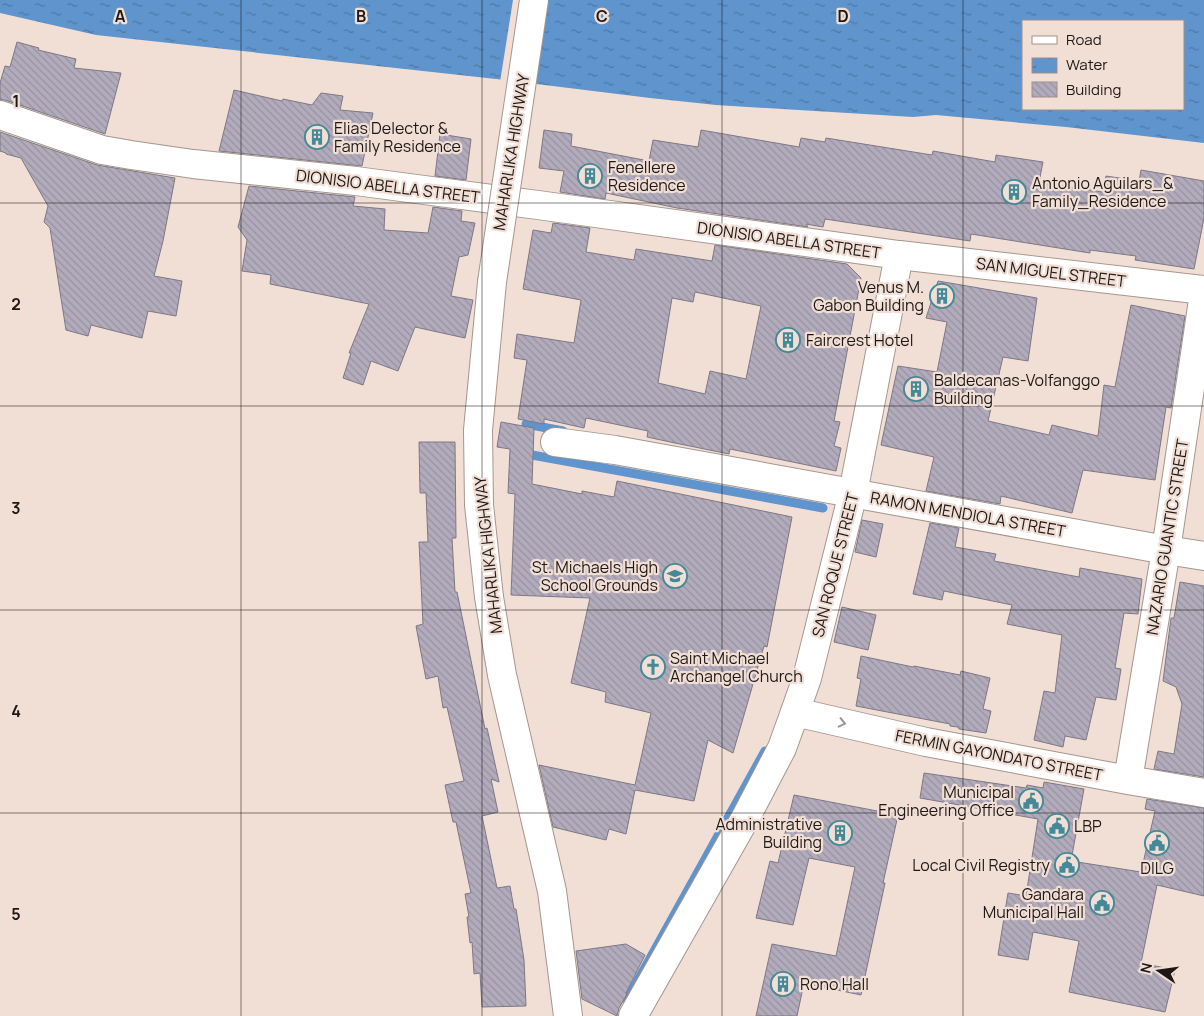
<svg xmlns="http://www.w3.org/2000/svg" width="1204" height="1016" font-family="Manrope,sans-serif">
<defs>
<pattern id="water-ripples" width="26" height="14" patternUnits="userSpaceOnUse" patternTransform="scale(1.25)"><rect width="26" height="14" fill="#5f94cc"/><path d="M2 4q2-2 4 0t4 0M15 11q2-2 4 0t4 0" fill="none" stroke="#4e78a4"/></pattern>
<pattern id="building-back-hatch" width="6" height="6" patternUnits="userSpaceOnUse" patternTransform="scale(1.25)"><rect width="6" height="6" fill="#b1abbb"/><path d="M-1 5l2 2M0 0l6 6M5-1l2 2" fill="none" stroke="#9892a0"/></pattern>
</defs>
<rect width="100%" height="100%" fill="#f1dfd6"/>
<path fill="url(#water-ripples)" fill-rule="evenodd" d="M0,0H1204V143L1066,127L936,115L913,117L716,105L650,98L496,79L96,35L0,13ZM1023,21H1183V109H1023Z"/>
<path fill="#f1dfd6" d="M513,0H547L534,87L500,82Z"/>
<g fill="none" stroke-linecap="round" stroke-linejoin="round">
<path stroke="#5f94cc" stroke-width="9" d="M526,424L563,431
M521,453L823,508
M627,1000L765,751"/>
</g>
<path fill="url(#building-back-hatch)" stroke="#7d7886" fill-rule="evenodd" d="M17,42L39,48L38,50L76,59L74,68L121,73L105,134L5,100H0V83L5,66L10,67Z
M234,90L282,101L283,99L312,105L321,93L343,96L340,110L373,113L362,166L219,151Z
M544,130L572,134L571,146L649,161L653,140L698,147L701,130L799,147L801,138L825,142L826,138L932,155L933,151L995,162L996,155L1043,162L1039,182L1103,192L1106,176L1139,181L1141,170L1204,181V218L1194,269L1135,260L1136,256L1090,250V253L971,234L970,241L825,219L823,227L806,224L808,227L677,208L606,193L605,199L560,192L564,171L539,168Z
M0,132L97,165L175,178L163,241L154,276L182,281L176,316L148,311L142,338L91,325L88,336L66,330L50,228L44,222L48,206L21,158L6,154V153L0,151Z
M440,134L471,139L466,180L435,176Z
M249,186L355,197L353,206L385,209L384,230L428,233L433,207L462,211L461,221L475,223L468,255L459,257L451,296L473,300L465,338L415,327L398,371L371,361L363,385L343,378L351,353H349L369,304L270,284L271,275L242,271L247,240L238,227Z
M553,223L590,228L586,252L634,260L636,249L712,261L715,245L847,264L861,278L834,421L840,422L834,446L841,448L836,471L730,449L729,454L675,443L647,437L648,431L586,418L584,428L544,419V424L518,419L527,360L514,358L517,334L574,343L581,300L523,289L533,230L551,233ZM695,292L761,306L746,379L710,371L705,394L658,383L672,298L693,302Z
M938,281L1037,298L1028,361L1003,357L988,421L1049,435L1052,425L1098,436L1104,385L1115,387L1131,305L1185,316L1171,408L1166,407L1155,480L1083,470L1072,513L1001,496L1000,504L926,491L934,457L881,445L898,366L937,372L947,322L926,318Z
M501,422L534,428L532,484L582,494V491L614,497L617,481L792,517L767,647L764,646L733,753L708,740L694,801L635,790L626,834L609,829L606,840L553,827L539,765L635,785L651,713L605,702L606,692L571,683L590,598L511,595L515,494L508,493L510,449L497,447Z
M419,442H455L456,538H452L455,592H457L485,729L487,728L499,782L491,779L498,812L482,816L497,888L510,886L514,909H516L524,960L526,1006L482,1007L480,973L474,974L472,942L470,943L467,917H469L465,894L471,893L456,822H453L445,785L464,781L447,707L443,708L438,676L426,679L416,626L423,624L419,542H428L426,493H420Z
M862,520L883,524L876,557L855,552Z
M930,523L959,528L955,547L996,554L994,561L1079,577L1080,568L1142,579L1138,614L1124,613L1115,668L1121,669L1116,700L1096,697L1086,740L1065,736L1063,747L1034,740L1044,691L1055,693L1062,635L1007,624L1012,605L944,591L942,600L913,594Z
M1180,582L1204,586V777L1154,769L1158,751L1174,754L1182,704L1176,687L1163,681L1171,618H1174Z
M842,607L876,615L868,650L834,642Z
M861,656L913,667L914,666L960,675L961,671L990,678L983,709L991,711L986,733L959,729L958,727L950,726V724L856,706L861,679L857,678Z
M924,773L1026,788L1027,785L1043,788L1044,782L1084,789L1071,861L1141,872L1155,811L1145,809L1147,799L1204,808V896L1157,885L1141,963L1175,970L1165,1012L1069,992L1079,941L1033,932L1028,960L998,955L1008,893L1026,896L1038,819L920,798Z
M794,795L898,815L883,883H885L861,995L804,983L797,1016H756L772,944L836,956L855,867L809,858L793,925L756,918L770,861L778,863Z
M626,944L645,955L626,993L627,994L619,1008L617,1016L582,999L576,951Z"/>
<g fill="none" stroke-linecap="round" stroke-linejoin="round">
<defs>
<path id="minor" d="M899,255L1204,290
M555,442L615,450L1166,550L1204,556
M795,712L926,742L1128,780L1204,793
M1128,780L1166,550L1204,293"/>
<path id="secondary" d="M0,115L102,150L131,155L193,164L356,181L538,205L899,255L853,493L807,678L795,712L782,748L746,817L633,1016
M492,282L478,430L479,505L489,597L502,675L552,891L568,1016"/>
</defs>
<use href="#minor" stroke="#a5968d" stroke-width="30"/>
<use href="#secondary" stroke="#a5968d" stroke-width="30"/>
<use href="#minor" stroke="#fff" stroke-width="28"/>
<use href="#secondary" stroke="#fff" stroke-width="28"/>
<defs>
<path id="secondary-bridge" d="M492,282L534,0"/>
</defs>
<use href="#secondary-bridge" stroke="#a5968d" stroke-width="30" stroke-linecap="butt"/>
<use href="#secondary-bridge" stroke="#fff" stroke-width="28"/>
</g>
<defs><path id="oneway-chevron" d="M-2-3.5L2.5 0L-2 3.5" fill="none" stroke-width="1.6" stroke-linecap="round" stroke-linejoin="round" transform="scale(1.25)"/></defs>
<use stroke="#9a9796" href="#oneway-chevron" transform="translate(842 723) rotate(13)"/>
<path fill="none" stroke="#1e1815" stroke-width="1" stroke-opacity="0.55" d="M241,0V1016M482,0V1016M722,0V1016M963,0V1016M0,203H1204M0,406H1204M0,610H1204M0,813H1204"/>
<defs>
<symbol id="building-ring" viewBox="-11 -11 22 22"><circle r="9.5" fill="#f1dfd6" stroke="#448997" stroke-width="1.5"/><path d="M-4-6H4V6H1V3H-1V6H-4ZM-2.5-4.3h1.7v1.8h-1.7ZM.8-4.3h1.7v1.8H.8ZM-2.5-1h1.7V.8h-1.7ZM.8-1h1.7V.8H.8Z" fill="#448997"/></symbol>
<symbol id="school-ring" viewBox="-11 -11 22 22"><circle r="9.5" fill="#f1dfd6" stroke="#448997" stroke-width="1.5"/><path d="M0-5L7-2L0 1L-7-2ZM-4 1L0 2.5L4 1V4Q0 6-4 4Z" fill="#448997"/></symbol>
<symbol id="church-ring" viewBox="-11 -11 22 22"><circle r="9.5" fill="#f1dfd6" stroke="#448997" stroke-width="1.5"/><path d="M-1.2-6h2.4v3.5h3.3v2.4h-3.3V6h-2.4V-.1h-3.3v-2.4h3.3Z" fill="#448997"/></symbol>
<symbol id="civic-ring" viewBox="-11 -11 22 22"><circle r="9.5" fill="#f1dfd6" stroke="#448997" stroke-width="1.5"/><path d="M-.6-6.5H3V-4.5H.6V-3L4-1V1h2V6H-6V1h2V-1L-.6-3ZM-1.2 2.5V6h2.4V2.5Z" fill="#448997"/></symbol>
</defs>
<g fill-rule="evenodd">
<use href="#building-ring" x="303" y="123" width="28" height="28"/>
<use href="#building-ring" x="576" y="162" width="28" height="28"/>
<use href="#building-ring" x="1000" y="178" width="28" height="28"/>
<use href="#building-ring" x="928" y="282" width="28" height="28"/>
<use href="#building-ring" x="774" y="326" width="28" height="28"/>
<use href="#building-ring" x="902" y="375" width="28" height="28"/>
<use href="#school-ring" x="661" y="562" width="28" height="28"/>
<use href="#church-ring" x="639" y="653" width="28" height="28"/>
<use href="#civic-ring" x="1017" y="787" width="28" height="28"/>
<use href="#civic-ring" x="1043" y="812" width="28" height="28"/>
<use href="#building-ring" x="826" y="819" width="28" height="28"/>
<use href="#civic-ring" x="1143" y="829" width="28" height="28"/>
<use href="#civic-ring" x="1053" y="851" width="28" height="28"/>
<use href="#civic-ring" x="1088" y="889" width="28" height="28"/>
<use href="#building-ring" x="769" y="970" width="28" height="28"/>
</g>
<g text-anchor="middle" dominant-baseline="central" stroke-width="4.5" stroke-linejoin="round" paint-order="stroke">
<g font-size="16" fill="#1e1815" stroke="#f1dfd6" text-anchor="start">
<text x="334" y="128">Elias Delector &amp;<tspan x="334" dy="18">Family Residence</tspan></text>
<text x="608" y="167">Fenellere<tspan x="608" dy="18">Residence</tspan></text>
<text x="1032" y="183">Antonio Aguilars_&amp;<tspan x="1032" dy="18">Family_Residence</tspan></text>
<text x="924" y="287" text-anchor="end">Venus M.<tspan x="924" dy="18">Gabon Building</tspan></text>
<text x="806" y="340">Faircrest Hotel</text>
<text x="934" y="380">Baldecanas-Volfanggo<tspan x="934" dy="18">Building</tspan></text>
<text x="658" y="567" text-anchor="end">St. Michaels High<tspan x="658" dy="18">School Grounds</tspan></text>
<text x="670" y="658">Saint Michael<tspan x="670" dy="18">Archangel Church</tspan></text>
<text x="1014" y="792" text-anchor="end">Municipal<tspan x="1014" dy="18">Engineering Office</tspan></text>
<text x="822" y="824" text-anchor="end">Administrative<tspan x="822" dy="18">Building</tspan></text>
<text x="1074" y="826">LBP</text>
<text x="1050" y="865" text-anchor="end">Local Civil Registry</text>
<text x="1157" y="868" text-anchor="middle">DILG</text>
<text x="1084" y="894" text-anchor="end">Gandara<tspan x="1084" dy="18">Municipal Hall</tspan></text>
<text x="800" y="984">Rono Hall</text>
</g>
<g font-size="16" fill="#1e1815" stroke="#f1dfd6">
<text transform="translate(511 152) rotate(-81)">MAHARLIKA HIGHWAY</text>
<text transform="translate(388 186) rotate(7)">DIONISIO ABELLA STREET</text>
<text transform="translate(789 240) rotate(8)">DIONISIO ABELLA STREET</text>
<text transform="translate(1051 272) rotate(7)">SAN MIGUEL STREET</text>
<text transform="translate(968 514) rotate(10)">RAMON MENDIOLA STREET</text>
<text transform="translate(1167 537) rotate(-81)">NAZARIO GUANTIC STREET</text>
<text transform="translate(488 555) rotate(-96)">MAHARLIKA HIGHWAY</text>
<text transform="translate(835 565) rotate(-76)">SAN ROQUE STREET</text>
<text transform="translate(999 755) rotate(11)">FERMIN GAYONDATO STREET</text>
</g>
</g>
<g font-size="16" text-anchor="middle" font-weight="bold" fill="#1e1815" stroke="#f1dfd6" stroke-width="4.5" stroke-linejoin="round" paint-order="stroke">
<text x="120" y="22">A</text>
<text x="361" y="22">B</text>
<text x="602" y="22">C</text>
<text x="843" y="22">D</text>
<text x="16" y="107">1</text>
<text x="16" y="310">2</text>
<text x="16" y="514">3</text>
<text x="16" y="717">4</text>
<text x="16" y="920">5</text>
</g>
<rect x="1022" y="20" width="162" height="90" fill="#f1dfd6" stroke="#9d8f89"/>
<rect x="1032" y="36" width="25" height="8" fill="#ffffff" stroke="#9d8f89"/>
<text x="1066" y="45" font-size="15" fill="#1e1815">Road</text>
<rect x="1032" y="58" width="25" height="15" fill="url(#water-ripples)" stroke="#9d8f89"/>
<text x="1066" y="70" font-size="15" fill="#1e1815">Water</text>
<rect x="1032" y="82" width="25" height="15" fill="url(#building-back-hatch)" stroke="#9d8f89"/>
<text x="1066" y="95" font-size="15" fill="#1e1815">Building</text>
<g transform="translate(1159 971) rotate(283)" stroke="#f1dfd6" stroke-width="4" paint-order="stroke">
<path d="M0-4L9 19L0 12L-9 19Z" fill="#1e1815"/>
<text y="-8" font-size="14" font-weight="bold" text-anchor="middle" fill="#1e1815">N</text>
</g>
</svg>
